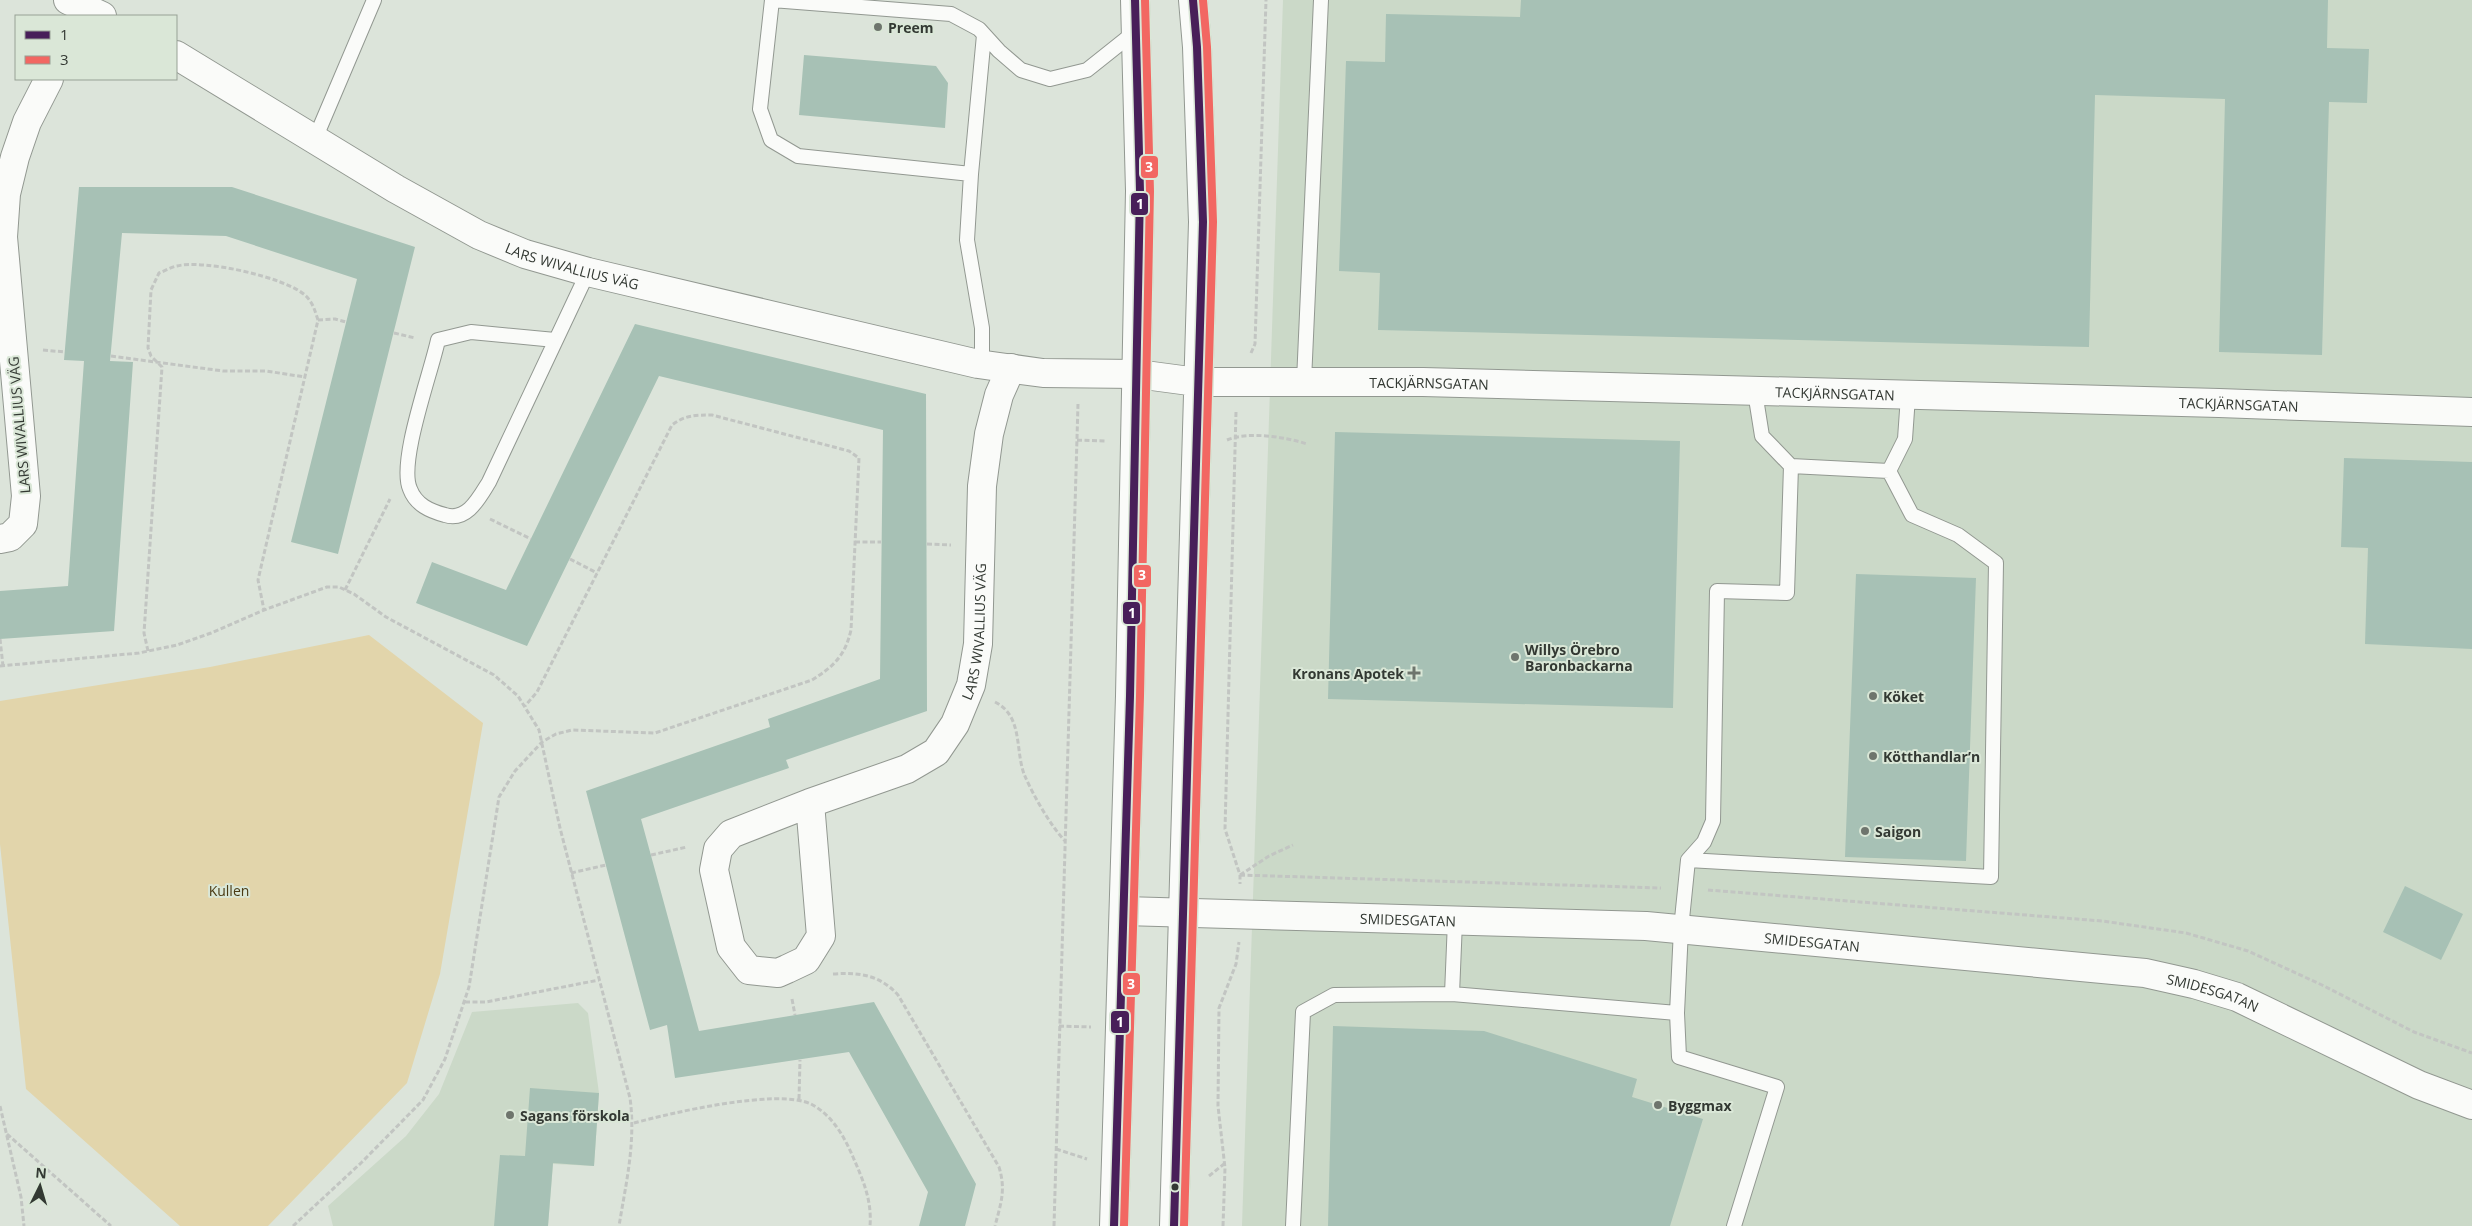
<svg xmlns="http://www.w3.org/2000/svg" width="2472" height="1226" font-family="'Open Sans',sans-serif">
<rect width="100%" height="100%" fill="#dce4da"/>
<path fill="#cbd9c8" d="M1283,0H2472V1226H1242Z
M578,1003L588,1013L599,1093L594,1166L553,1164L548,1226H333L328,1206L406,1136L439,1094L472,1012Z"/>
<path fill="#e2d5ab" d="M369,635L483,723L440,974L407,1083L268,1226H180L26,1089L0,844V701L210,667Z"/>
<path fill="#a7c1b5" d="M1521,0H2328L2327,48L2369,49L2367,103L2329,102L2322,355L2219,352L2225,99L2095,95L2089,347L1378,330L1380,273L1339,271L1346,61L1385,62L1386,14L1520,17Z
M804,55L936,66L948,83L945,128L799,115Z
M79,187H232L415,247L338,554L291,542L357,279L226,236L122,233L110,361L133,362L114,631L0,639V591L68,586L84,361L64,360Z
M635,324L926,394L927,711L786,760L789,768L641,819L699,1031L874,1002L976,1184L965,1226H919L928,1192L849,1052L675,1078L667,1025L650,1030L586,791L770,727L768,719L880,679L883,430L659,376L527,646L416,603L432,562L506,590Z
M1335,432L1680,441L1673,708L1328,699Z
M2344,458L2472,462V649L2365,644L2368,548L2341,547Z
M1856,574L1976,578L1966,861L1845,857Z
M2405,886L2463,914L2441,960L2383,932Z
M1333,1026L1484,1031L1637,1079L1632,1097L1703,1119L1670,1226H1328Z
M530,1088L599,1093L594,1166L553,1163L548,1226H494L500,1155L525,1156Z"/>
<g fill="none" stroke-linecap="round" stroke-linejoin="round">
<defs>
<path id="lane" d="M984,35L971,174L798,156L771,140L760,109L772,0L951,14L979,29L999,51L1021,70L1050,79L1087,70L1136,31
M315,139L374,0
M971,174L967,240L982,328V364
M555,340L471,332L438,340C431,373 398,462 410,489C416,505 430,511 445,515C467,522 479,498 489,482L588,272
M1304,381L1321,0
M1755,392L1762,436L1791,466L1787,593L1717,591L1713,821L1704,842L1688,860L1991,877L1996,563L1958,535L1912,515L1889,471L1905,439L1908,396
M1791,466L1889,471
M1452,994L1677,1013L1681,929L1688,860
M1677,1013L1679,1057L1777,1087L1734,1226
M1293,1226L1303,1012L1334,995L1452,994L1455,921"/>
<g id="street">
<path d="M68,0L102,16"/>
<path id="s1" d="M176,55L396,189L479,235L525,254L588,272L978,364L1043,373L1137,374"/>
<path id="s2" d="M1197,382H1423L2219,403L2472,412"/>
<path d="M0,539L10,537L23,524L26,496L3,237L6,194L15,157L27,122L49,79"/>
<path id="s3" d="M810,803L821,936L806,960L787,969L778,973L749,970L731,947L714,870L718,849L731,834L810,803L907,769L936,752L955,724L971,685L978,644L982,486L989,434L999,395L1011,368"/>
<path id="s4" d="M1124,911L1646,926L2145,973L2194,984L2237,997L2419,1085L2472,1105"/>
</g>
<path id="secondary" d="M1137,374L1197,382
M1114,1226L1130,696L1140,191L1135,0
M1174,1226L1203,222L1197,47L1193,0"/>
</defs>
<use href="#lane" stroke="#929891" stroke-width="16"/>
<use href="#street" stroke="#929891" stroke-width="30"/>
<use href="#secondary" stroke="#929891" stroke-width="30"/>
<path stroke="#c2c5c2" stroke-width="3" stroke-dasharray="5 2.5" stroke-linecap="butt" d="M318,320L335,319L346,322
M394,333L415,338
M43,350L65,352
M1251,353L1255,344L1266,0
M111,356L223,371H266L305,377
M1236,412L1225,829L1240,875V884
M1077,440L1107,441
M1227,440C1248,431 1286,437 1307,444
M490,519L531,539
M855,542H881
M927,544L951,545
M570,559L597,573
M345,590L390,499
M0,639L3,666
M148,651L144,633L162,367L151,356L148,348L151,290L159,273C165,271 171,267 177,266C203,259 286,277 306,296C313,303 315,311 318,320L258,580L264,610
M0,666L139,653L177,645L211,633L264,610L327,587H339L354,594L386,617L494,675L518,696L539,730L560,828L630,1098C636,1142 626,1183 619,1226
M995,702C1023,716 1015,749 1024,774C1033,795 1050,825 1065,841
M651,855L687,847
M571,873L606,865
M1240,875L1661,888
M1240,875L1269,856L1293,845
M1708,890L2102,921L2186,933L2248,951L2322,985L2414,1032L2472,1053
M833,974C859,972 880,975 898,995L999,1167C1006,1190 1001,1203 995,1226
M792,999L795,1015
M465,1002H486L599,980
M1059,1026L1091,1027
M799,1099L800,1060
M0,1106L21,1197L24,1226
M634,1123C671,1113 777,1088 811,1104C832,1115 844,1136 853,1157C863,1180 872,1200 870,1226
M7,1134L111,1226
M1056,1149L1087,1159
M1209,1176L1224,1164
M293,1226L362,1162L423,1100L445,1059L469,987L499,797L515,771L542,742L556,734L572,730L655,733L812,680C834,666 845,656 851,630L859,458L849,451L712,415C696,415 685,415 672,425L537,692L525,706
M1054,1226L1078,404
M1223,1226L1225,1168L1218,1106L1219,1008L1236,964L1239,942"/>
<use href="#lane" stroke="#fafbf9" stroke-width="14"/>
<use href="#street" stroke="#fafbf9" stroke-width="28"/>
<use href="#secondary" stroke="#fafbf9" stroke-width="28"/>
<defs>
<path id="bus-1" d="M1114,1226L1130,696L1140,191L1135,0
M1174,1226L1203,222L1197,47L1193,0"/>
<path id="bus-2" d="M1124,1226L1140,696L1150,191L1145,0
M1184,1226L1213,222L1207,47L1203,0"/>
</defs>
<use href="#bus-1" stroke="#dae7d7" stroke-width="11"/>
<use href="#bus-2" stroke="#dae7d7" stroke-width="11"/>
<use href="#bus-1" stroke="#481f59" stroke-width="8"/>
<use href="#bus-2" stroke="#f26762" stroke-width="8"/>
</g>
<g fill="#6e756d" stroke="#dae7d7" stroke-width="2">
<circle cx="878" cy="27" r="5"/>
<circle cx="1515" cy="657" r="5"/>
<path d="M1411.5 665.5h5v5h5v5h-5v5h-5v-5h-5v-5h5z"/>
<circle cx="1873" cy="696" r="5"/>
<circle cx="1873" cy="756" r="5"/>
<circle cx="1865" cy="831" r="5"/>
<circle cx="1658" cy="1105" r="5"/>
<circle cx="510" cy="1115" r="5"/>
</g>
<circle fill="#333933" stroke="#dae7d7" stroke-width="2" cx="1175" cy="1187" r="4.5"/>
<g text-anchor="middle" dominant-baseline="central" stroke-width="4" stroke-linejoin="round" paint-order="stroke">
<g font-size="14" font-weight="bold" fill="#333933" stroke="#dae7d7" text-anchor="start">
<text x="888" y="27">Preem</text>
<text x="1525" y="649">Willys Örebro<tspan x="1525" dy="16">Baronbackarna</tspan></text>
<text x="1404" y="673" text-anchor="end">Kronans Apotek</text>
<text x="1883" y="696">Köket</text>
<text x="1883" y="756">Kötthandlar’n</text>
<text x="1875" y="831">Saigon</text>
<text x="1668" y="1105">Byggmax</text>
<text x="520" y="1115">Sagans förskola</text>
</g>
<g font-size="14" fill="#333933" stroke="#dae7d7">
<text stroke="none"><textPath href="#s1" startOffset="451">LARS WIVALLIUS VÄG</textPath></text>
<text stroke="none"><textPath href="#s2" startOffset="232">TACKJÄRNSGATAN</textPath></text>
<text stroke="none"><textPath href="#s2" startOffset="638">TACKJÄRNSGATAN</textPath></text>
<text stroke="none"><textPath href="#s2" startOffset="1042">TACKJÄRNSGATAN</textPath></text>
<text transform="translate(19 425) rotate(-95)">LARS WIVALLIUS VÄG</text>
<text stroke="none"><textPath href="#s3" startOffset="722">LARS WIVALLIUS VÄG</textPath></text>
<text stroke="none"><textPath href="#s4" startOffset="284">SMIDESGATAN</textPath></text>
<text stroke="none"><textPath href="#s4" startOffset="689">SMIDESGATAN</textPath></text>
<text stroke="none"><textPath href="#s4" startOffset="1094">SMIDESGATAN</textPath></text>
</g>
<g font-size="14" fill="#4b3b14" stroke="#dae7d7">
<text x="229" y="890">Kullen</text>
</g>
</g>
<g stroke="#dae7d7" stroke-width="2">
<rect x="1140" y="155" width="19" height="24" rx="5" fill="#f26762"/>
<rect x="1130" y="192" width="19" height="24" rx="5" fill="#481f59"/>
<rect x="1133" y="564" width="19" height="24" rx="5" fill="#f26762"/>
<rect x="1122" y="601" width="19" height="24" rx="5" fill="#481f59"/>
<rect x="1122" y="972" width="19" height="24" rx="5" fill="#f26762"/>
<rect x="1110" y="1010" width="20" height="24" rx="5" fill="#481f59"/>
</g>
<g font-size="14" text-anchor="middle" font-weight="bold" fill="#fff">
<text x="1149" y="172">3</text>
<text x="1140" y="209">1</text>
<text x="1142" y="580">3</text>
<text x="1132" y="618">1</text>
<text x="1131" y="989">3</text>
<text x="1120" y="1027">1</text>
</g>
<rect x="15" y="15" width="162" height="65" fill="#dae7d7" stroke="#97a195"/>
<rect x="25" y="31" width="25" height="8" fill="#481f59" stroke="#97a195"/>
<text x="60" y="40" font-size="15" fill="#333933">1</text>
<rect x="25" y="56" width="25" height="8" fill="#f26762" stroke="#97a195"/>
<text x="60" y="65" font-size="15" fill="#333933">3</text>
<g transform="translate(40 1186) rotate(5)" stroke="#dae7d7" stroke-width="4" paint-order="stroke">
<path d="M0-4L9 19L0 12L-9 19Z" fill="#333933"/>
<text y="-8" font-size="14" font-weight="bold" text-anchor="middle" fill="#333933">N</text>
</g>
</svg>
